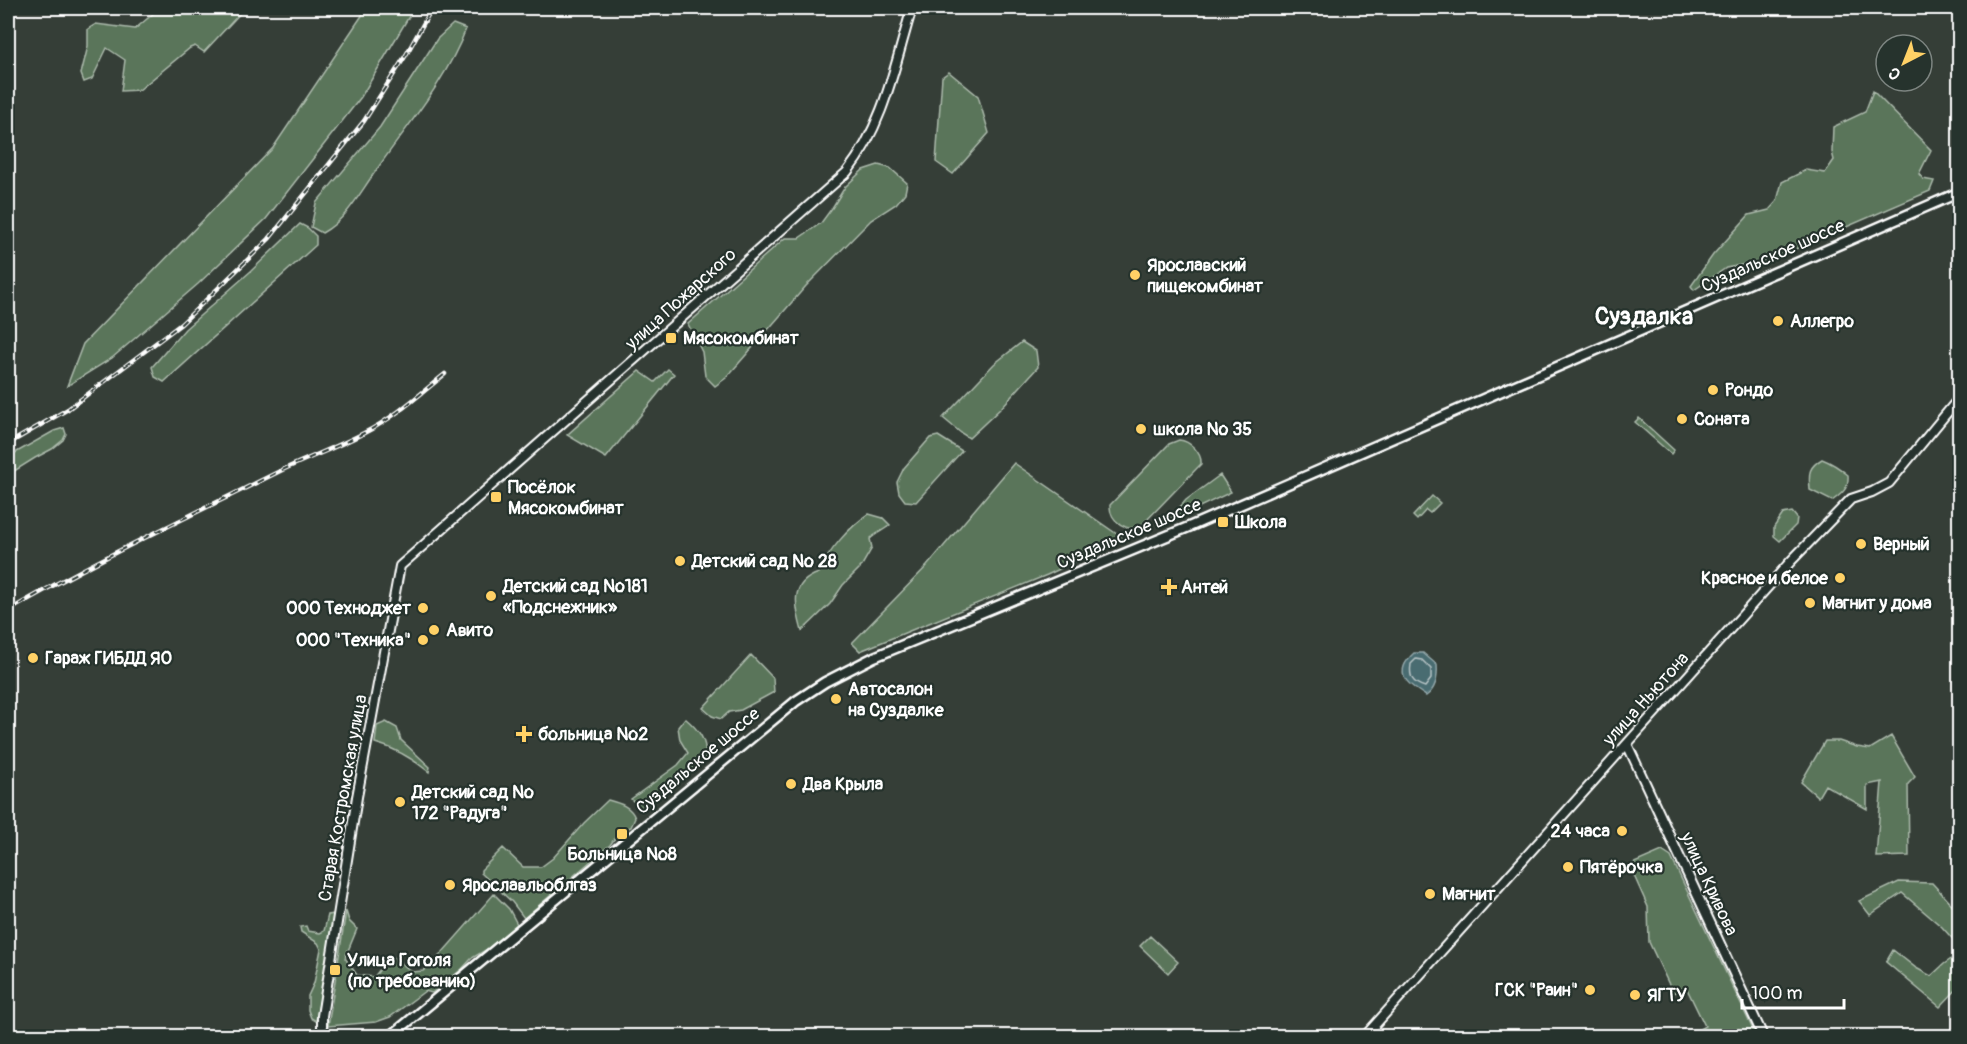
<svg xmlns="http://www.w3.org/2000/svg" width="1967" height="1044" font-family="Pangolin,sans-serif">
<rect width="100%" height="100%" fill="#353e37"/>
<filter id="ink" filterUnits="userSpaceOnUse"><feTurbulence type="fractalNoise" baseFrequency=".0167" numOctaves="2"/><feDisplacementMap in="SourceGraphic" scale="12" xChannelSelector="R" yChannelSelector="G"/><feConvolveMatrix kernelMatrix="1 2 1 2 8 2 1 2 1" color-interpolation-filters="sRGB"/></filter>
<g filter="url(#ink)">
<path fill="#5a755a" stroke="#acbaac" stroke-width="1.5" d="M160,8H245L204,52L195,46L190,48L139,90L121,91L125,60L107,48L92,79L84,82L81,74L88,46V29L96,24L135,29Z
M367,8H414L361,97L266,219L198,284L112,358L67,386L83,344L273,148Z
M453,24L466,29C445,83 408,124 375,172C359,194 347,219 322,233L311,227L316,203L380,127L437,39Z
M949,72L978,96L989,133L953,174L936,162L942,77Z
M1873,91L1931,150L1919,174L1923,179L1934,181L1930,191L1772,259L1726,268L1694,290L1691,286L1713,255L1749,215L1769,210L1777,201L1782,182L1806,170L1825,173L1834,160L1832,152L1833,127L1865,112Z
M878,165L890,168L907,183L905,193L896,204L871,220L806,286L726,378L715,386L705,376L702,352L688,324L785,238H799L821,223L832,208L845,187L863,170Z
M300,224L308,228L316,236V245L164,382L155,377L152,367L185,329L251,271Z
M1022,342L1036,351L1038,367L1001,408L969,438L961,433L943,418L994,364Z
M668,369L674,374L606,458L567,435L639,371L655,382Z
M1639,418L1674,450L1671,454L1635,422Z
M64,428L66,434L63,440L52,449L35,458L8,475V457L54,431Z
M938,436L962,451L916,502L905,501L899,493L897,482L904,468L930,438Z
M1179,440C1190,441 1202,453 1201,464L1142,525C1128,534 1109,521 1110,505L1169,444Z
M1822,459C1830,462 1842,470 1848,475C1849,488 1843,493 1832,501L1810,490C1809,474 1807,468 1822,459Z
M1014,463L1124,539L1100,549L1098,545L1083,552L1085,557L1047,575L860,651L852,643L927,566Z
M1220,475L1231,492L1166,523L1186,500Z
M1432,496L1440,503L1430,513L1426,510L1417,520L1413,516Z
M1792,512L1797,518L1796,525L1780,541L1774,536V527L1783,514Z
M869,514L883,518L890,525C883,531 876,533 870,539L872,548L861,567L843,585L830,604L802,631C795,606 789,583 819,573C828,551 849,527 869,514Z
M751,655L773,678L774,692L741,710L729,712L721,719L712,716L703,708Z
M685,718C699,730 708,741 705,760L661,794L641,808L631,799L678,765L688,753L680,740L678,727Z
M386,722L397,728L401,740L430,767L429,772C413,759 395,748 375,743L377,726Z
M1891,736L1915,777L1908,784L1909,856L1876,857L1882,782L1867,785V809L1825,785L1818,797L1801,782L1825,741H1839L1857,747L1870,749Z
M608,800C619,803 631,806 635,818L631,827L620,831L610,845L524,918L512,902L481,873V870L503,848L523,867H541L553,858L584,823Z
M1662,851L1671,857L1756,1036H1696L1694,1032L1705,1026L1686,987L1673,993L1649,942L1648,907L1631,869L1632,864Z
M1899,882L1932,883L1959,912V946L1942,927L1902,893L1870,915L1859,901Z
M494,894L509,909L517,924L489,948L472,958L462,969L432,993L425,991L390,1017L376,1022L328,1026L346,911L349,921L357,929L345,958L357,975L374,977L391,955L412,972L423,971L435,961Z
M335,914L316,1021L311,1018L308,1010V996L314,983L321,949L318,943L301,932L300,927L306,926L308,931L320,933L324,931L328,915Z
M1150,936L1178,962L1168,973L1140,946Z
M1893,950L1916,968L1931,976L1944,964L1959,954V987L1940,1007L1886,962Z"/>
<path fill="#4a6c71" stroke="#92a7aa" stroke-width="1.5" d="M1414,653H1423L1437,665C1438,677 1436,689 1426,696C1407,684 1392,673 1414,653Z"/>
<g fill="none" stroke-linecap="round" stroke-linejoin="round">
<path stroke="#b7c4c6" stroke-width="1.5" d="M1416,659L1422,660L1431,669V679L1425,687C1412,683 1409,677 1411,664Z"/>
<defs>
<path id="tertiary" d="M1627,744L1763,1036
M325,1036L322,1027V1016L357,797L400,566L847,172C884,125 895,64 912,8
M1365,1036L1791,561L1851,499L1872,492L1889,483L1960,397"/>
<path id="secondary" d="M391,1036L796,701L825,682L874,657L1191,526L1960,192"/>
</defs>
<use href="#tertiary" stroke="#fff" stroke-width="12"/>
<use href="#secondary" stroke="#fff" stroke-width="13"/>
<use href="#tertiary" stroke="#26332d" stroke-width="8"/>
<use href="#secondary" stroke="#26332d" stroke-width="8"/>
<defs>
<path id="rail" d="M8,444L68,409L181,324L269,239L364,121L406,55L432,8
M8,611C95,560 186,518 276,473C305,459 335,448 364,433C394,418 419,395 445,374"/>
</defs>
<use href="#rail" stroke="#fff" stroke-width="4.5"/>
<use href="#rail" stroke="#26332d" stroke-width="2" stroke-dasharray="7" stroke-linecap="butt"/>
</g>
</g>
<g fill="#ffd166" stroke="#26332d" stroke-width="2">
<circle cx="1135" cy="275" r="6"/>
<circle cx="1778" cy="321" r="6"/>
<rect x="665" y="332" width="12" height="12" rx="3"/>
<circle cx="1713" cy="390" r="6"/>
<circle cx="1682" cy="419" r="6"/>
<circle cx="1141" cy="429" r="6"/>
<rect x="490" y="491" width="12" height="12" rx="3"/>
<rect x="1217" y="516" width="12" height="12" rx="3"/>
<circle cx="1861" cy="544" r="6"/>
<circle cx="680" cy="561" r="6"/>
<circle cx="1840" cy="578" r="6"/>
<path d="M1166 578h6v6h6v6h-6v6h-6v-6h-6v-6h6z"/>
<circle cx="491" cy="596" r="6"/>
<circle cx="1810" cy="603" r="6"/>
<circle cx="423" cy="608" r="6"/>
<circle cx="434" cy="630" r="6"/>
<circle cx="423" cy="640" r="6"/>
<circle cx="33" cy="658" r="6"/>
<circle cx="836" cy="699" r="6"/>
<path d="M521 725h6v6h6v6h-6v6h-6v-6h-6v-6h6z"/>
<circle cx="791" cy="784" r="6"/>
<circle cx="400" cy="802" r="6"/>
<circle cx="1622" cy="831" r="6"/>
<rect x="616" y="828" width="12" height="12" rx="3"/>
<circle cx="1568" cy="867" r="6"/>
<circle cx="450" cy="885" r="6"/>
<circle cx="1430" cy="894" r="6"/>
<rect x="329" y="964" width="12" height="12" rx="3"/>
<circle cx="1590" cy="990" r="6"/>
<circle cx="1635" cy="995" r="6"/>
</g>
<g text-anchor="middle" dominant-baseline="central" stroke-width="4.5" stroke-linejoin="round" paint-order="stroke">
<g font-size="18" fill="#fff" stroke="#26332d">
<text transform="translate(1773 256) rotate(-24)">Суздальское шоссе</text>
<text transform="translate(681 299) rotate(-42)">улица Пожарского</text>
<text transform="translate(1129 534) rotate(-23)">Суздальское шоссе</text>
<text transform="translate(1646 699) rotate(-48)">улица Ньютона</text>
<text transform="translate(698 761) rotate(-40)">Суздальское шоссе</text>
<text transform="translate(343 798) rotate(-80)">Старая Костромская улица</text>
<text transform="translate(1709 884) rotate(65)">улица Кривова</text>
</g>
<g font-size="18" font-weight="bold" fill="#fff" stroke="#26332d" text-anchor="start">
<text x="1147" y="265">Ярославский<tspan x="1147" dy="21">пищекомбинат</tspan></text>
<text x="1790" y="321">Аллегро</text>
<text x="683" y="338">Мясокомбинат</text>
<text x="1725" y="390">Рондо</text>
<text x="1694" y="419">Соната</text>
<text x="1153" y="429">школа № 35</text>
<text x="508" y="487">Посёлок<tspan x="508" dy="21">Мясокомбинат</tspan></text>
<text x="1235" y="522">Школа</text>
<text x="1873" y="544">Верный</text>
<text x="692" y="561">Детский сад № 28</text>
<text x="1828" y="578" text-anchor="end">Красное и белое</text>
<text x="503" y="586">Детский сад №181<tspan x="503" dy="21">«Подснежник»</tspan></text>
<text x="1181" y="587">Антей</text>
<text x="1822" y="603">Магнит у дома</text>
<text x="411" y="608" text-anchor="end">ООО Техноджет</text>
<text x="446" y="630">Авито</text>
<text x="411" y="640" text-anchor="end">ООО "Техника"</text>
<text x="45" y="658">Гараж ГИБДД ЯО</text>
<text x="848" y="689">Автосалон<tspan x="848" dy="21">на Суздалке</tspan></text>
<text x="538" y="734">больница №2</text>
<text x="803" y="784">Два Крыла</text>
<text x="412" y="792">Детский сад №<tspan x="412" dy="21">172 "Радуга"</tspan></text>
<text x="1610" y="831" text-anchor="end">24 часа</text>
<text x="622" y="854" text-anchor="middle">Больница №8</text>
<text x="1580" y="867">Пятёрочка</text>
<text x="462" y="885">Ярославльоблгаз</text>
<text x="1442" y="894">Магнит</text>
<text x="347" y="960">Улица Гоголя<tspan x="347" dy="21">(по требованию)</tspan></text>
<text x="1578" y="990" text-anchor="end">ГСК "Раин"</text>
<text x="1647" y="995">ЯГТУ</text>
</g>
<g font-size="24" font-weight="bold" fill="#fff" stroke="#26332d">
<text x="1644" y="316">Суздалка</text>
</g>
</g>
<rect width="1967" height="1044" fill="none" stroke="#26332d" stroke-width="30"/>
<rect x="15" y="15" width="1937" height="1014" fill="none" stroke="#fff" stroke-width="2" filter="url(#ink)"/>
<g transform="translate(1904 63) rotate(222)"><circle r="28" fill="#26332d" stroke="#7d8581" stroke-width="1.5"/>
<path d="M0-4.5L10 22L0 15L-10 22Z" fill="#ffd166"/>
<text y="-9" font-size="16" font-weight="bold" text-anchor="middle" fill="#ffffff">С</text>
</g>
<path d="M1742 999v9h102v-9" fill="none" stroke="#ffffff" stroke-width="3"/>
<text x="1751" y="999" font-size="18" fill="#ffffff" stroke="#26332d" stroke-width="4.5" paint-order="stroke">100 m</text>
</svg>
